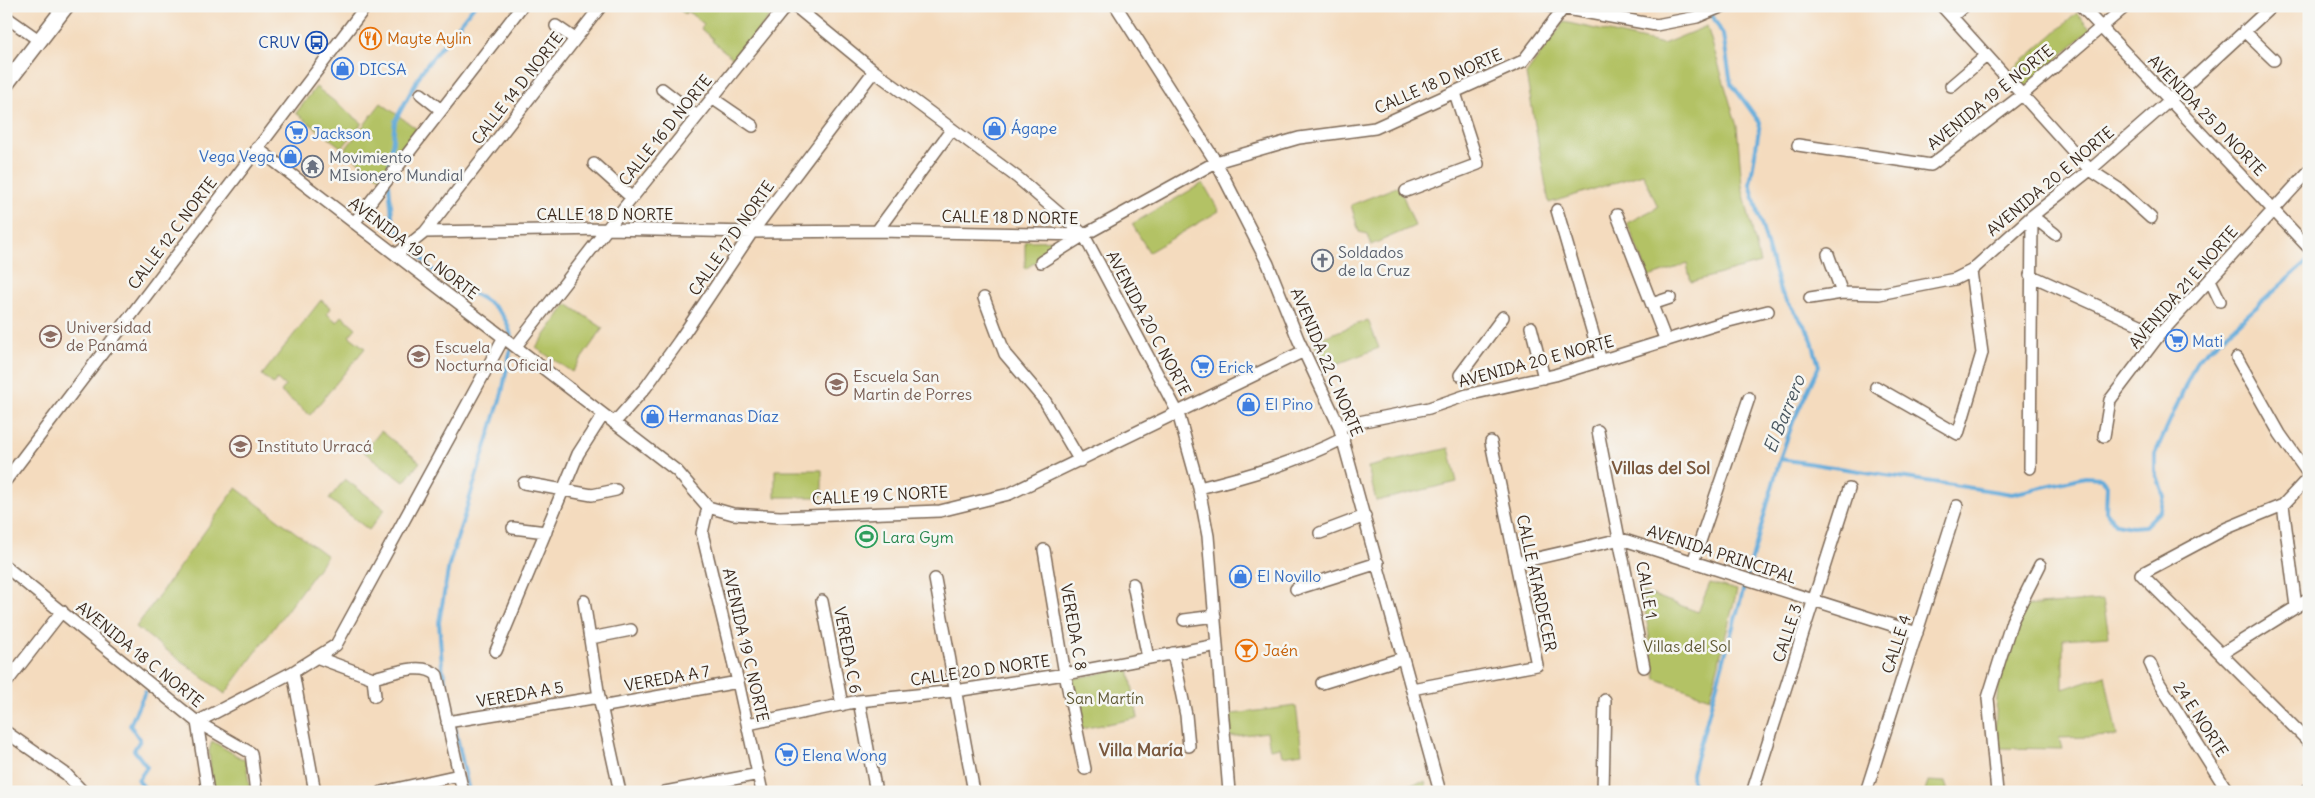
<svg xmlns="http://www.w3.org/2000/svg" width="2315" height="798" font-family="Delius,sans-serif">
<rect width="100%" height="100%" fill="#f6f6f2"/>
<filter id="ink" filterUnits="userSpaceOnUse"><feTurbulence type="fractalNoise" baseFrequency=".02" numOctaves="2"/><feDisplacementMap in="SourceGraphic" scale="10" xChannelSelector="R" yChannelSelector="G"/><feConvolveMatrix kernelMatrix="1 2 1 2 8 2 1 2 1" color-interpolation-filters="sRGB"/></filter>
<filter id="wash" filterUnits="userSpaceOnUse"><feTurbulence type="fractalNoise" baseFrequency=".0096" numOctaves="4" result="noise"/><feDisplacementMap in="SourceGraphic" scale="20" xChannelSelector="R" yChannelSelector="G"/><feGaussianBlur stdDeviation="1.12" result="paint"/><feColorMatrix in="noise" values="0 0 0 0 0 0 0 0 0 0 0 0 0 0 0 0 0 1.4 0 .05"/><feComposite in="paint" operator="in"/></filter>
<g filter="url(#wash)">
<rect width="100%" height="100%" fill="#f4dbbe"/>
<path fill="#b3c265" stroke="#777642" d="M675,6H776L778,7L735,60L712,41L713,39L701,29L704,24L687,11L685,14Z
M2077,13L2091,29L2023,89L2009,73Z
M1564,22L1663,44L1707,26L1737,126L1742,186L1760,263L1691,282L1687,264L1649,277L1627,223L1658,207L1643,174L1549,203L1526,74Z
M316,87L362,123L342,148L296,113Z
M381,103L417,129L381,178L344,151Z
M1203,183L1219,211L1149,252L1132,224Z
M1399,186L1415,226L1371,245L1368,234L1359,232L1351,205Z
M1064,240L1065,243L1025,269V241Z
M321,300L331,308L327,314L337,322L342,316L356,328L349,336L365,348L310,415L281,392L285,386L277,379L273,384L262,375Z
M567,304L603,328L572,372L536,348Z
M1368,320L1379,348L1324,369L1313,341Z
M381,431L420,462L404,482L364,452Z
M1449,448L1457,482L1376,501L1368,467Z
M775,470H822V497H775Z
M345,479L385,509L369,530L329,499Z
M236,488L327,556L225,694L136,627Z
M1710,583L1737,590L1710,698L1656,679L1642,591L1698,612Z
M2103,600L2109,636L2063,639V689L2105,675L2117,736L2059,738L2062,749L1996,748C1996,727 1995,704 1999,683C2004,656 2015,631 2025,606Z
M1129,668L1138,718L1081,729L1071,679Z
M1296,706L1302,753L1282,756L1280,747L1270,749L1267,732L1228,737L1225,715Z
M212,741L246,761L250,792H213L209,751Z
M1928,781L1945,782L1948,792H1925Z
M1425,782L1427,792H1374V790Z"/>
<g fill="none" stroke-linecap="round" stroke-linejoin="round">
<path stroke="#63abda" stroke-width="4" d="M389,173L395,121L422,71L474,6
M389,184L393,226L410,242
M413,245C419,253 426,265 435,272C461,291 510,301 511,340
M1780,459L2012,494L2085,477L2101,478L2107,485L2106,511L2115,524L2132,527L2145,526L2161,510L2164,496L2155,471V454L2197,360L2309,260
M145,692L130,725L140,740L134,750L147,767L138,780L148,792
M469,792L442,666L439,622L449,565L502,393L511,347
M1693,792L1692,773L1780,459L1793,422L1819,366L1810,334L1780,291L1750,184L1760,123L1731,83L1723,35L1707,6"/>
</g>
</g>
<g filter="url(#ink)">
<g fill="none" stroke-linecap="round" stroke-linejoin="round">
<defs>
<path id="minor" d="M795,6L874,71L1018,178L1084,235L1087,241L1178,413L1199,488L1208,536L1229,792
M1116,6L1216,162L1268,264L1298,339L1339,426L1440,792
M1550,6L1656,25L1697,17L1723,6
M1942,6L2090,170L2119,189L2151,218
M2081,6L2309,248
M6,17L40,41
M1952,17L1964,6
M556,26L575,39
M2244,31L2274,60
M1951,86L1986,56
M662,89L697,116
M421,94L441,110
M712,98L753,126
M1798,145L1931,165L2022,95L2126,6
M257,148L677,471L708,507L733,514L780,517L940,511L1009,494L1304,351
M594,164L632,198
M1406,191L1478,164L1455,93
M1557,210L1601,361
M1617,215L1666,341
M2032,216L2055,234
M354,223L522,6
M877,231L952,129
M425,232L607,229L752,232L877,231L1084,235
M1828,254L1842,293
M396,255L425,232L601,6
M1041,262L1084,235L1216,162L1299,138L1375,128L1523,61L1562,10
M2030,275L2160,334
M2210,280L2220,301
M984,298L1005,354L1045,401L1080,461
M1810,298L1842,293L1879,294L1955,279L1971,271L2032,216L2090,170L2170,100L2272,6
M1652,304L1670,298
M1531,327L1544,378
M516,346L607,229L786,6
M2237,358L2280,434L2309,475
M1460,375L1503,317
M1876,387L1958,434L1982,353L1971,271
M614,423L646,387L679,341L752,232L874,71
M1339,426L1429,408L1467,395L1555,375L1725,322L1768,311
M1598,431L1644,667
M2104,436L2110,400L2160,334L2309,171
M2030,468L2032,216
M2309,477L2283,505L2227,528L2141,574L2309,742
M6,480L366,6
M524,483L592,495L616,490
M1199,488C1249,476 1297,462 1344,438
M2283,505L2296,607
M708,507L702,533L738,682L762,792
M513,528L546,532
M1320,533L1365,516
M1044,550L1065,674L1085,769
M1693,562L1749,398
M1516,563L1621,539L1917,633
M6,567L197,722L251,753L256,792
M935,579L974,792
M1133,584L1148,658
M1296,589L1378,563
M584,601L599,697L620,792
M822,601L842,705
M1184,620L1215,616
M591,638L631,630
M496,651L578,454L603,415
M1173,653L1186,715L1189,746
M2221,654L2309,599
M316,657L373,678L375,696
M2150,663L2158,681L2228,792
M293,672L315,792
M373,678C391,674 422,661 437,675L463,792
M6,683L62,611
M1322,683L1403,658
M1412,689L1537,665L1491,442
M859,701L876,792
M601,707L738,682
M197,722L293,672L336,645L504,337
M197,722L208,792
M447,722L599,697
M748,724L859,701L955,691L1065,674L1217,645
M6,732L66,774L83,792
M1754,787L1849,489
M382,792L459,775
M665,792L759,774
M1603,792L1605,700
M1866,792L1957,506
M1997,792L1988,698L2012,621L2040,565"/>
<path id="major" d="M6,84L66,6
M2307,792L2309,791"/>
</defs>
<use href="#minor" stroke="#7c6856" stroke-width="14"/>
<use href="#major" stroke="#7c6856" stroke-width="18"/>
<use href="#minor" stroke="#fff" stroke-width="11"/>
<use href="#major" stroke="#fff" stroke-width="15"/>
</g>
</g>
<defs>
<symbol id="restaurant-ring" viewBox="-11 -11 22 22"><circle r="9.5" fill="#f6f6f2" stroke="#e8710a" stroke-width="1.5"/><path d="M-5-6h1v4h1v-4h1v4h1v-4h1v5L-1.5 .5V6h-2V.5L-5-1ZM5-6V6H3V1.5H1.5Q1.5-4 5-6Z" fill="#e8710a"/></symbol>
<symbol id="bus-ring" viewBox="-11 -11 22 22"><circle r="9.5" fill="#f6f6f2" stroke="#1a4fb4" stroke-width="1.5"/><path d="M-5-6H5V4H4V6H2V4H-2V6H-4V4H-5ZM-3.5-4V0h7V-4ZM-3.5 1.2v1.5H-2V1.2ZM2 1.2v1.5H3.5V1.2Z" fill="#1a4fb4"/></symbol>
<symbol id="shop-ring" viewBox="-11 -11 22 22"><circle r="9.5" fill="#f6f6f2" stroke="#3f7fe0" stroke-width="1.5"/><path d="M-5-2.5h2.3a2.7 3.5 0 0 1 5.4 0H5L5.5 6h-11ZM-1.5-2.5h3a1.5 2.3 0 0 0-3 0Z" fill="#3f7fe0"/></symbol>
<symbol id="supermarket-ring" viewBox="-11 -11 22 22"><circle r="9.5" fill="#f6f6f2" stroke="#3f7fe0" stroke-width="1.5"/><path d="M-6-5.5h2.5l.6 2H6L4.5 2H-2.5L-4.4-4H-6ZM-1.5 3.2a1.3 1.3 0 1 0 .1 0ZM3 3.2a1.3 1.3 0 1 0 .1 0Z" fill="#3f7fe0"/></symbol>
<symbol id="temple-ring" viewBox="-11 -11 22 22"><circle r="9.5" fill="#f6f6f2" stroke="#6b7280" stroke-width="1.5"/><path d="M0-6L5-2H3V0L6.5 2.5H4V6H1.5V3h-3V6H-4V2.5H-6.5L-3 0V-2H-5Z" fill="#6b7280"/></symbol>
<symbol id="church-ring" viewBox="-11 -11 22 22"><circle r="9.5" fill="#f6f6f2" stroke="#6b7280" stroke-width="1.5"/><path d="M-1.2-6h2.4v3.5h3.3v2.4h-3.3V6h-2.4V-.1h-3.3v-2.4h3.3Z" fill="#6b7280"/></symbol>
<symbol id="university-ring" viewBox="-11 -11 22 22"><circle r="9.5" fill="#f6f6f2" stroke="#8d6e63" stroke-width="1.5"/><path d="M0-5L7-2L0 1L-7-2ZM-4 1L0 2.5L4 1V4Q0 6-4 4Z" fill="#8d6e63"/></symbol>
<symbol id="school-ring" viewBox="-11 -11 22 22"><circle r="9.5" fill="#f6f6f2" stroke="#8d6e63" stroke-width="1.5"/><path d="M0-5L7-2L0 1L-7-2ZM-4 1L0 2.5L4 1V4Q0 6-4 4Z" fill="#8d6e63"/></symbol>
<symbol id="stadium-ring" viewBox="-11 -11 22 22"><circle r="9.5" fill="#f6f6f2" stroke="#2e9e5b" stroke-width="1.5"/><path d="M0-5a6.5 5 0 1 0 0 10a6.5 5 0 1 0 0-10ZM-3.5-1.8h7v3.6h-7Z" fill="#2e9e5b"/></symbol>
<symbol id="bar-ring" viewBox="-11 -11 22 22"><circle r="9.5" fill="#f6f6f2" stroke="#e8710a" stroke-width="1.5"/><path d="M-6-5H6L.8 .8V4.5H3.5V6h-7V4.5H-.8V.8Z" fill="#e8710a"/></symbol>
</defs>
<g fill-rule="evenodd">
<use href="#restaurant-ring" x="358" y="26" width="25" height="25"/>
<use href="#bus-ring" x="304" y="30" width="25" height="25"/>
<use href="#shop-ring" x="330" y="56" width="25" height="25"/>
<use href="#shop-ring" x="982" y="116" width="25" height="25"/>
<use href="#supermarket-ring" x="284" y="120" width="25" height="25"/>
<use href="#shop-ring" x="278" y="144" width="25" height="25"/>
<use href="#temple-ring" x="300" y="154" width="25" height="25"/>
<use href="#church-ring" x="1310" y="248" width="25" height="25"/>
<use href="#university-ring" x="38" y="324" width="25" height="25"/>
<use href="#supermarket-ring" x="2164" y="328" width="25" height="25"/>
<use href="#school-ring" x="406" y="344" width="25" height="25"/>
<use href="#supermarket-ring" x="1190" y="354" width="25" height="25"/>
<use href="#school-ring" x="824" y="372" width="25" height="25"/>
<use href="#shop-ring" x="1236" y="392" width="25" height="25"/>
<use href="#shop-ring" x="640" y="404" width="25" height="25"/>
<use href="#school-ring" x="228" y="434" width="25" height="25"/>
<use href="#stadium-ring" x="854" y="524" width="25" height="25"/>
<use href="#shop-ring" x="1228" y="564" width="25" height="25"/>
<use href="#bar-ring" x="1234" y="638" width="25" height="25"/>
<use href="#supermarket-ring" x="774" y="742" width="25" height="25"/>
</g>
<g text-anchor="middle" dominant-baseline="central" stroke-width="5" stroke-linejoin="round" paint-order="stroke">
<g font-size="16" fill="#c56008" stroke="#f6f6f2" text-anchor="start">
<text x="387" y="38">Mayte Aylin</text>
<text x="1263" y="650">Jaén</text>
</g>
<g font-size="16" fill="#164399" stroke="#f6f6f2" text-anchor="end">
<text x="300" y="42">CRUV</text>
</g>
<g font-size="16" fill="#366cbe" stroke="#f6f6f2" text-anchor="start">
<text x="359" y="69">DICSA</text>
<text x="1011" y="128">Ágape</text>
<text x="312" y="133">Jackson</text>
<text x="275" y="156" text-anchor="end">Vega Vega</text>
<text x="2192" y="341">Mati</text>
<text x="1218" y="367">Erick</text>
<text x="1265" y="404">El Pino</text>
<text x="668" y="416">Hermanas Díaz</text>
<text x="1257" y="576">El Novillo</text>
<text x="802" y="755">Elena Wong</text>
</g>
<g font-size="16" fill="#3b2a1e" stroke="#f6f6f2">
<text transform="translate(1438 81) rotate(-24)">CALLE 18 D NORTE</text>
<text transform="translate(517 88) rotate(-52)">CALLE 14 D NORTE</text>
<text transform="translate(1990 97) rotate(-39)">AVENIDA 19 E NORTE</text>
<text transform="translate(2207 115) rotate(46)">AVENIDA 25 D NORTE</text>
<text transform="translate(665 130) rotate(-51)">CALLE 16 D NORTE</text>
<text transform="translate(2050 181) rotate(-40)">AVENIDA 20 E NORTE</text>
<text x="605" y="214">CALLE 18 D NORTE</text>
<text transform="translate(1010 217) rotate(1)">CALLE 18 D NORTE</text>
<text transform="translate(172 233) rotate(-53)">CALLE 12 C NORTE</text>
<text transform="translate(731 238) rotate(-55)">CALLE 17 D NORTE</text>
<text transform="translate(414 248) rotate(37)">AVENIDA 19 C NORTE</text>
<text transform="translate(2183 287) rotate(-49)">AVENIDA 21 E NORTE</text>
<text transform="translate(1149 323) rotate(62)">AVENIDA 20 C NORTE</text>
<text transform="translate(1536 361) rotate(-15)">AVENIDA 20 E NORTE</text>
<text transform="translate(1327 362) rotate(67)">AVENIDA 22 C NORTE</text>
<text transform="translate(880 495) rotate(-3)">CALLE 19 C NORTE</text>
<text transform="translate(1722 554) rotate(18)">AVENIDA PRINCIPAL</text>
<text transform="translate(1537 583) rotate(78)">CALLE ATARDECER</text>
<text transform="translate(1647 590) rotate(80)">CALLE 1</text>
<text transform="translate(1074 627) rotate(80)">VEREDA C 8</text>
<text transform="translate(1787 633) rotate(-72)">CALLE 3</text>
<text transform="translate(1896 644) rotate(-72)">CALLE 4</text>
<text transform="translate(746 645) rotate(77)">AVENIDA 19 C NORTE</text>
<text transform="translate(848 650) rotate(79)">VEREDA C 6</text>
<text transform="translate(140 654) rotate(39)">AVENIDA 18 C NORTE</text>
<text transform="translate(980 670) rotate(-8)">CALLE 20 D NORTE</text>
<text transform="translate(667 678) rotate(-10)">VEREDA A 7</text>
<text transform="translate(520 694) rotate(-10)">VEREDA A 5</text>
<text transform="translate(2201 719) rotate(57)">24 E NORTE</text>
</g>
<g font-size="16" fill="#5b616d" stroke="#f6f6f2" text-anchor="start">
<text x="329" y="157">Movimiento<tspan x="329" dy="18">MIsionero Mundial</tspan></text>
<text x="1338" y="252">Soldados<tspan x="1338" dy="18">de la Cruz</tspan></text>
</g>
<g font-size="16" fill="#785e54" stroke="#f6f6f2" text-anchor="start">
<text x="66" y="327">Universidad<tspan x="66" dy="18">de Panamá</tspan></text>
<text x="435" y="347">Escuela<tspan x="435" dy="18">Nocturna Oficial</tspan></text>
<text x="853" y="376">Escuela San<tspan x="853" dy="18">Martin de Porres</tspan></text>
<text x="257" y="446">Instituto Urracá</text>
</g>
<g font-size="16" fill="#27864d" stroke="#f6f6f2" text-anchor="start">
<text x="882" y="537">Lara Gym</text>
</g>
<g font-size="16" fill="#5f5833" stroke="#f6f6f2">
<text x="1687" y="646">Villas del Sol</text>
<text x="1105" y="698">San Martín</text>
</g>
<g font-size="18" font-style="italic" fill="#495760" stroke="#f6f6f2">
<text transform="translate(1784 414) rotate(-68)">El Barrero</text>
</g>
<g font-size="18" font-weight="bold" fill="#7a583d" stroke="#f6f6f2">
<text x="1661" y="467">Villas del Sol</text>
<text x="1141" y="749">Villa María</text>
</g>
</g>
<rect width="2315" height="798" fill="none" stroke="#f6f6f2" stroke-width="25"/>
</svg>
